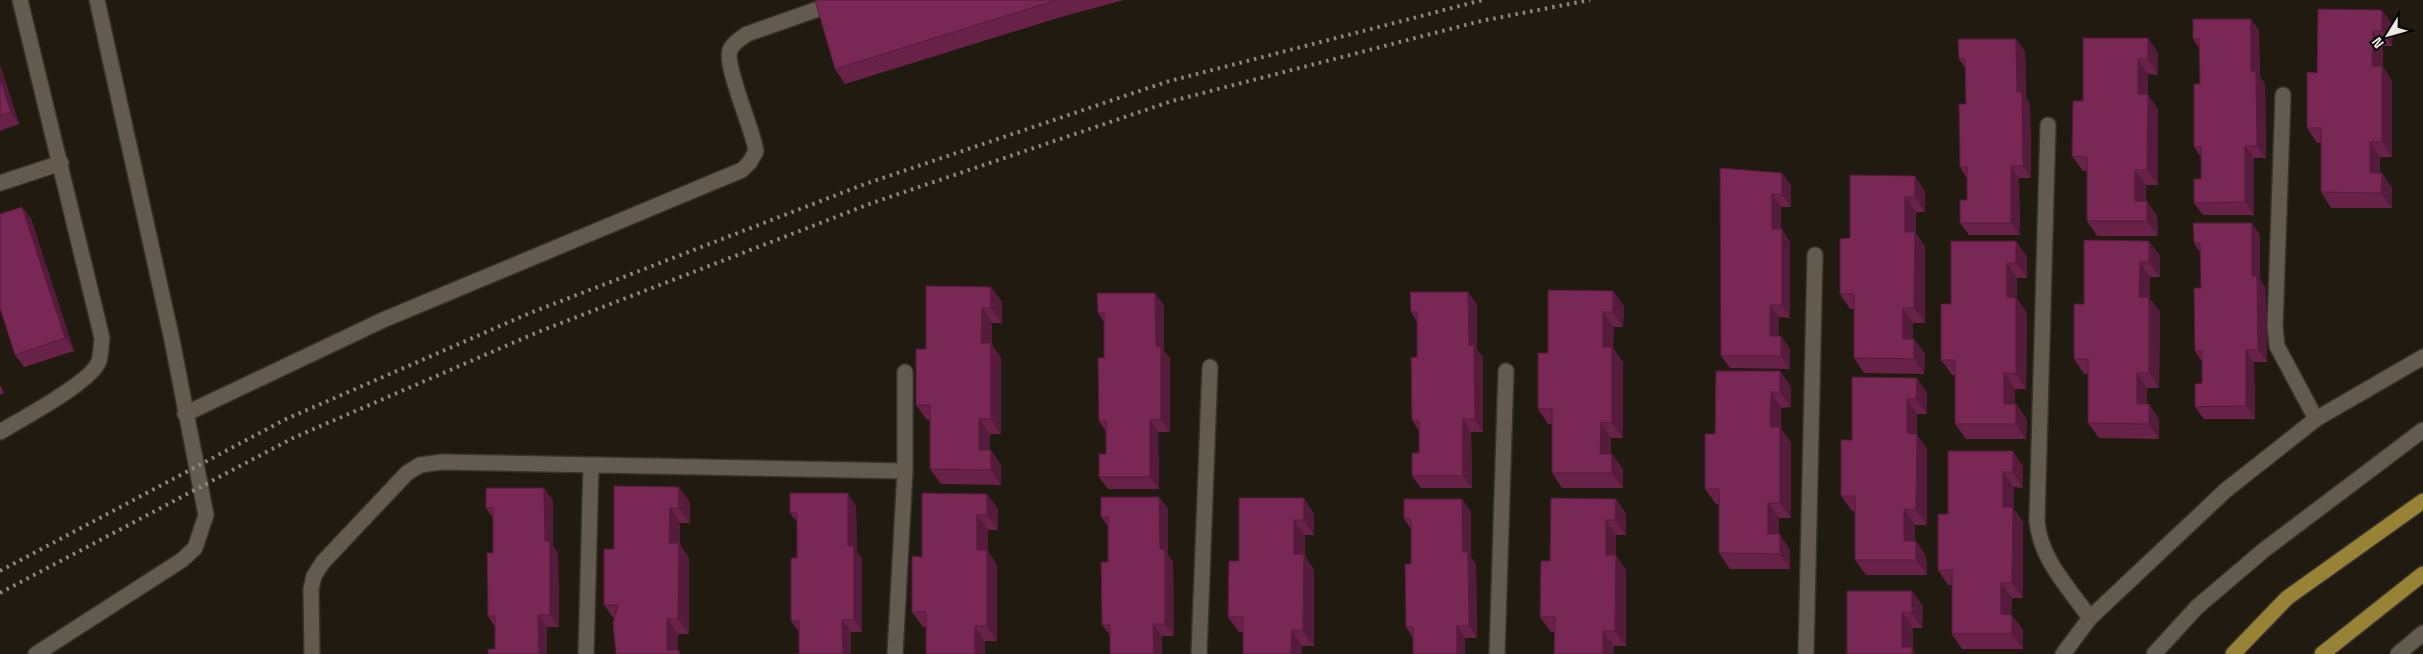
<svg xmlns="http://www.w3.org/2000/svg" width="2423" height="654" font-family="'Space Grotesk',sans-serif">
<rect width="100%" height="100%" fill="#211a10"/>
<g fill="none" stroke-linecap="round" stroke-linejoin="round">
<defs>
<path id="minor" d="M2283,95L2275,327L2277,346L2316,419
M2048,125L2037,521C2040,559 2069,588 2090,618
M0,183L61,163
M185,414L383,320L742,170L750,162L756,151C753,129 724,66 730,50C733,43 741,38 747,34L844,0
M0,432C21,419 92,382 99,361C101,354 101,345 102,338L20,0
M36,654L182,560L195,548L206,515L172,340L97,0
M312,654L311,589L314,576L323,562L407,473L420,465L442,462L905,471
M586,654L591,466
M895,654L905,471V372
M1199,654L1210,367
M1497,654L1506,371
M1806,654L1815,255
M2063,654L2090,618L2226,490L2316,419L2423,357
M2154,654L2197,607L2264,550L2423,430
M2398,654L2423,633"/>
<path id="major" d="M2233,654L2287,598L2423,501
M2322,654L2423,574"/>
</defs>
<use href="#minor" stroke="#37322e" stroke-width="18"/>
<use href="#major" stroke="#37322e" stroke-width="18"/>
<use href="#minor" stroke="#645b50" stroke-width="15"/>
<use href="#major" stroke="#988236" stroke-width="15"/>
<path stroke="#8d877f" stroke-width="4" stroke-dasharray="2.5 5" stroke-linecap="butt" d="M0,571L284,420L530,313L865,184L1166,82L1483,0
M0,593L293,438L538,332L872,203L1172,101L1481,21L1590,0"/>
</g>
<path fill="#682248" d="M817,0H1124L1061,17L845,84L835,69Z
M2318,9L2393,25L2392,46H2383V67L2392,81V157H2380V173H2382L2392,188V208H2331L2321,192V143H2317L2307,128L2317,73Z
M2251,19L2259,31L2260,77L2265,84L2266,158H2254V215H2203L2194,203L2201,179V157L2194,147L2200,84L2199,48L2193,39Z
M2148,38L2158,53V75L2148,74V95L2158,109V185H2146V201H2147L2157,216L2158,236H2097L2087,221V171H2083L2072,156L2083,101Z
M2025,51L2026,97L2030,104L2031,178H2019L2020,235H1969L1960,223L1967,200V178L1960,167L1966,104L1965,68L1959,59Z
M0,65L19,124L0,131Z
M1720,168L1791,185V207H1781V229L1790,242V318L1779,317L1778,336H1781L1790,349V369L1730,368L1721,356Z
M1850,175L1925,191V212H1916V233L1925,247V323H1913V339H1914L1925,354L1924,374L1864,373L1854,358V309H1850L1840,294L1850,238Z
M22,207L31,219L74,351L24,367L15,355Z
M2252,223L2260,235V280L2266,288L2267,362H2254L2255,419H2204L2195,407L2202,383V362L2195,351L2201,288L2200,252L2194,243Z
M2016,241L2027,257V278H2017V299L2027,313L2026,389H2015V404H2016L2027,420L2026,439H1966L1955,424V375H1952L1941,360L1951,304Z
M2149,241L2160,256V277H2150V299L2160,312L2159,388H2147V404H2149L2159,419V439L2099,438L2088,423V374H2084L2074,359L2084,304Z
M991,287L1002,302V323H992V344L1001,358V434H990V450L1001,465V485L941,484L930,469V420H927L916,405L926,349Z
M1613,291L1624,306L1623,327H1614L1613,348L1623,362V438H1611V454H1612L1623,469V488H1562L1552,473V424H1548L1538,409L1548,353Z
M1468,292L1477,305V350L1483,357V432H1471L1472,488H1421L1412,476L1419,453V431L1412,420L1417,357V322L1411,312Z
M1164,305V351L1170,358V432H1158L1159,489H1108L1099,477L1106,454V432L1099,421L1104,358V322L1098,313Z
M1780,371L1791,387V407L1781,408V429L1791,442V518H1779V534L1790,550V569H1730L1719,553V504H1716L1705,489L1715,434Z
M1852,377L1927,393V414H1917V435L1927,449V525H1915V541H1916L1926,556L1927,575H1866L1855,560V511H1852L1841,496L1852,440Z
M0,385L4,393L0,395Z
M1948,451L2023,466V488L2014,487V509L2023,522V598H2012L2011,615H2012L2023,630V649H1962L1952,634V585H1948L1938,570L1948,514Z
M614,486L690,502V523H680V544L689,558V634H678V650L681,654L614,619L604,605L614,549Z
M987,494L998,509V530H988V551L997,565V641H985L926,627H923L912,612L922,557Z
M1159,497L1168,509V555L1173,562L1174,636H1162V654H1110V635L1102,625L1108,562V526L1101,517Z
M1304,498L1314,514V535H1305V556L1314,570V646H1302L1243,632H1239L1228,617L1239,561Z
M1616,499L1626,514V535H1616V556L1626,570V646H1614V654H1554L1555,632H1551L1540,617L1550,561Z
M553,500V546L558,553L559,627H547V654H488L495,649V627L488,616L493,553V518L486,508Z
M856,506L857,551L862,558V632H851V654H793H799V632L791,621L797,558V522L790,513Z
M1471,511V557L1476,564L1477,638H1465V654H1413V638L1406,627L1411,564V529L1404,519Z
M1847,591L1923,606L1922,628H1913V649L1847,654Z"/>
<path fill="#551b3b" d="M2382,10L2393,25L2392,46L2382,31Z
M2251,19L2259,31L2260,77L2265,84L2266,158L2257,146L2251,71Z
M2373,31L2383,46V67L2392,81V157L2382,142L2372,66Z
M2148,38L2158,53V75L2148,59Z
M2016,39L2025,51L2026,97L2030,104L2031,178L2023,166L2017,92Z
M2138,59L2148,74V95L2158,109V185L2147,170L2138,94Z
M0,65L19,124L11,112L0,79Z
M2370,142L2380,157V188L2370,173Z
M2245,146L2254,158V215L2245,202Z
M2011,166L2019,178L2020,235L2011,223Z
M2135,170L2146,185V216L2135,201Z
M1782,173L1791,185V207L1782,195Z
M2382,173L2392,188V208L2381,193Z
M1915,176L1925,191V212L1915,197Z
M1772,194L1781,207V241L1772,229Z
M1905,197L1916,212V233L1925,247V323L1914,308L1905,232Z
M2147,201L2157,216L2158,236L2147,221Z
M22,207L31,219L74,351L65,338Z
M2252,223L2260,235V280L2266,288L2267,362L2258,350L2252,276Z
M1782,229L1790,242V318L1782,305Z
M2016,241L2027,257V278L2016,263Z
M2149,241L2160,256V277L2149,262Z
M2140,262L2150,277V299L2160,312L2159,388L2149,373L2139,297Z
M2007,263L2017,278V299L2027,313L2026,389L2016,374L2007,297Z
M991,287L1002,302V323L991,308Z
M1613,291L1624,306L1623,327L1613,312Z
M1468,292L1477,305V350L1483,357V432L1475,419L1469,345Z
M1155,293L1164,305V351L1170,358V432L1161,420L1156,346Z
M1770,305L1779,317L1778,348L1770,336Z
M982,308L992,323V344L1001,358V434L991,419L981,343Z
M1903,308L1913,323V354L1903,339Z
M1603,312L1614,327L1613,348L1623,362V438L1612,423L1603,347Z
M1781,336L1790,349V369L1781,356Z
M1914,339L1925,354L1924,374L1914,359Z
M2246,350L2254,362L2255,419L2246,406Z
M1780,371L1791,387V407L1780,392Z
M2004,373L2015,389V420L2004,404Z
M2137,373L2147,388V419L2137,404Z
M1917,378L1927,393V414L1916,399Z
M1771,392L1781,408V429L1791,442V518L1780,503L1770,427Z
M1907,399L1917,414V435L1927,449V525L1916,510L1907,433Z
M2016,404L2027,420L2026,439L2016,424Z
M2149,404L2159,419V439L2149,424Z
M979,419L990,434V465L979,450Z
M1463,419L1471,432L1472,488L1463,476Z
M1150,420L1158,432L1159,489L1150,477Z
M1601,422L1611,438V469L1600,454Z
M991,450L1001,465V485L991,470Z
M2013,451L2023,466V488L2013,472Z
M1612,454L1623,469V488L1612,473Z
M2003,472L2014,487V509L2023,522V598L2012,583L2003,507Z
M679,487L690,502V523L679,508Z
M544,488L553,500V546L558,553L559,627L550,615L545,541Z
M848,493L856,506L857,551L862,558V632L854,620L848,546Z
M987,494L998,509V530L987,515Z
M1159,497L1168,509V555L1173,562L1174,636L1165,624L1160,549Z
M1304,498L1314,514V535L1304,520Z
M1462,499L1471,511V557L1476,564L1477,638L1469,626L1463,552Z
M1616,499L1626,514V535L1615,520Z
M1768,503L1779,518V549L1768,534Z
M670,508L680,523V544L689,558V634L678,619L669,543Z
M1904,509L1915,525V556L1904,541Z
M977,515L988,530V551L997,565V641L987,626L977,550Z
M1294,520L1305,535V556L1314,570V646L1303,631L1294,554Z
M1606,520L1616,535V556L1626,570V646L1615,631L1606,555Z
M1780,534L1790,550V569L1780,554Z
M1916,541L1926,556L1927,575L1916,560Z
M2001,583L2012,598L2011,629L2001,614Z
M1912,591L1923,606L1922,628L1912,613Z
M1902,612L1913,628V649L1916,654H1907L1902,647Z
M538,615L547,627V654H539Z
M2012,615L2023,630V649L2012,634Z
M667,619L678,634V654L667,650Z
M842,620L851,632V654H843Z
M1153,624L1162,636V654H1154Z
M975,626L985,641V654H975Z
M1457,626L1465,638V654H1457Z
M1292,630L1302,646V654H1291Z
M1603,631L1614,646V654H1603Z"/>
<path fill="#792754" stroke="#551b3b" d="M815,0H1057L835,69Z
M2318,9L2382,10V31H2373L2372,66H2382V142H2370V173H2382L2381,193L2321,192V128H2307V72L2317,73Z
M2193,19H2251V71H2256L2257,146H2245V202L2194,203V179H2201V147H2194V84H2200L2199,39H2193Z
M2083,38H2148V59H2138V94H2148L2147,170H2135V201H2147V221H2087V157L2072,156L2073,101H2083Z
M1958,39H2016L2017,92H2022L2023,166H2011V223H1960V200H1967V167H1960L1959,104H1966L1965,59H1959Z
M0,79L11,112L0,116Z
M1720,168L1782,173V195L1772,194V229H1782V305H1770V336H1781V356H1721Z
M1850,175L1915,176V197H1905V232H1915L1914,308H1903V339H1914V359L1854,358V294H1840V239L1850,238Z
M22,207L65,338L15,355L0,308V214Z
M2193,223H2252V276H2257L2258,350H2246V406L2195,407V384L2202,383V351H2195L2194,288H2201L2200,243H2194Z
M2084,240L2149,241V262H2140L2139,297H2149V373H2137V404H2149V424L2088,423V359H2074V304H2084Z
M1951,241H2016V263H2007V297L2016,298V374L2004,373V404H2016V424H1955V360H1941V304H1951Z
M926,286L991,287V308H982L981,343H991V419H979V450H991V470L930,469V405H916V349H926Z
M1548,290L1613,291V312H1603V347H1612V423L1601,422L1600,454H1612V473H1552V409H1538V353H1548Z
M1410,292H1468L1469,345H1474L1475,419H1463V476H1412V453H1419V421L1412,420L1411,358L1417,357V312H1411Z
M1097,293H1155L1156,346H1161V420H1150V477H1099V454H1106V421H1099L1098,358H1104V313H1098Z
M1716,371H1780V392H1771L1770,427H1780V503H1768V534H1780V554L1719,553V489H1705V434H1715Z
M1852,377L1917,378L1916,399H1907V433L1917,434L1916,510L1904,509V541H1916V560H1855V496H1841V440H1852Z
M1948,451H2013V472H2003V507H2013L2012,583H2001V614L2012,615V634H1952V570H1938V514H1948Z
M614,486L679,487V508H670L669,543H679L678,619H667V650H679V654H616L613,623L618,605H604V549H614Z
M486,488H544L545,541H550V615H538L539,654H488V649H495V616H488L487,553H493V508H486Z
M790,493H848V546H854V620H842L843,654H793H799V621H791V558H797V513H790Z
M922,493L987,494V515H977V550H987V626H975V654H926V612H912V556L922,557Z
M1101,497H1159L1160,549H1165V624H1153L1154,654H1110V625H1102L1101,562H1108V517H1101Z
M1239,498H1304V520H1294V554H1304L1303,631L1292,630L1291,654H1243V617H1228L1229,561H1239Z
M1551,498L1616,499L1615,520H1606V555H1616L1615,631H1603V654H1554L1555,617H1540L1541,561H1550Z
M1404,499H1462L1463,552H1468L1469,626H1457V654H1413V627H1406L1405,564H1411V519H1404Z
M1847,591H1912V613L1902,612V647H1912V654H1845H1847Z"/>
<g transform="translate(2388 35) rotate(233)" stroke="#080603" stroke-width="4" paint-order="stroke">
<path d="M0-4L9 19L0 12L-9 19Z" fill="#ede8e1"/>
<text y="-8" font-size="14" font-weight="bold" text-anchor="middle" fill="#ede8e1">N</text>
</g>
</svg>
